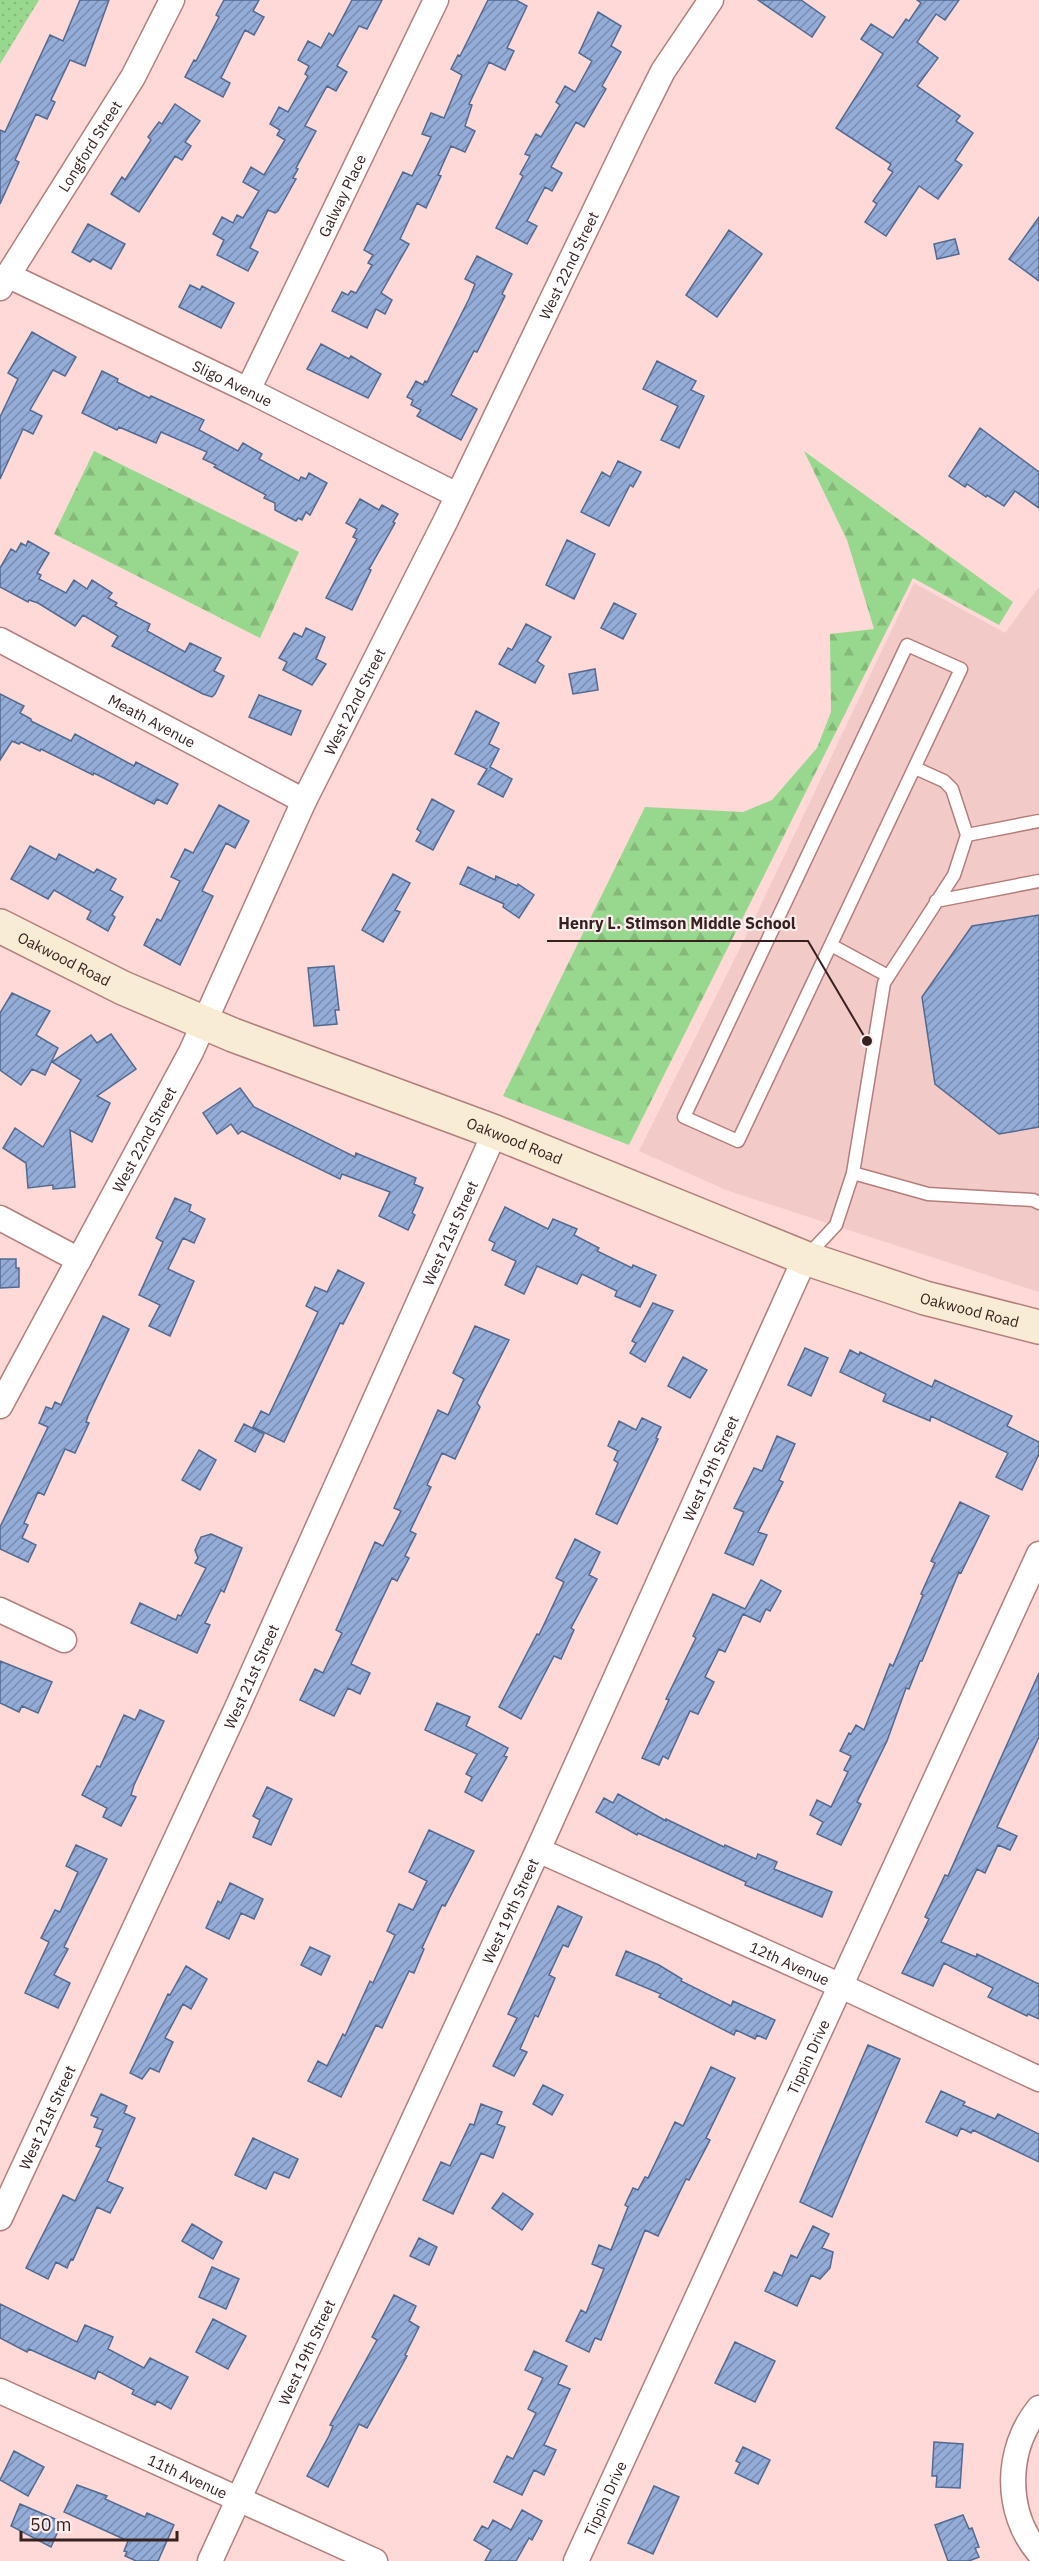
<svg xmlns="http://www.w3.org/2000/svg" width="1039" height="2561" font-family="'IBM Plex Sans',sans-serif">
<defs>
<pattern id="green-dots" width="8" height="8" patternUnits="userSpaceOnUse" patternTransform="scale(1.5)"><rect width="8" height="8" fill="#98d88e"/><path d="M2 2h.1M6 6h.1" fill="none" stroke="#84b97a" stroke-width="1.8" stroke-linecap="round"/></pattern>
<pattern id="forest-firs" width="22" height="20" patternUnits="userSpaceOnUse" patternTransform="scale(1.5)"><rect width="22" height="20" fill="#98d88e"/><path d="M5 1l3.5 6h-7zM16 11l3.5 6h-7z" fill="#84b97a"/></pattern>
<pattern id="building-hatch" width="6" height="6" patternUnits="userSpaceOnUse" patternTransform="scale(1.5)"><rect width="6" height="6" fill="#94add8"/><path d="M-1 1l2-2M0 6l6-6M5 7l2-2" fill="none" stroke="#7a8caf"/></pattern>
</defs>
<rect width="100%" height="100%" fill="#fed9d7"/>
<path fill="#f2cac8" d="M914,583L1005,633L1039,587V1292L726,1190L639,1151L749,930Z"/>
<path fill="url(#green-dots)" d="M0,0H39L0,64Z"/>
<path fill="url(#forest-firs)" d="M94,451L299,552L260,638L54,534Z
M804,451L1013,602L999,625L913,578L629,1145L503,1096L645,807L743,812L772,800L817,748L831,712L830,634L874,629L847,540Z"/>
<path fill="url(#building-hatch)" stroke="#526990" stroke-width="1.5" d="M80,0H109L85,66L70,60L51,100L55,102L47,119L36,114L15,160L19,162L0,204V130L5,132L50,35L63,41Z
M224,0H259L253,11L264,17L254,35L245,30L221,78L230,83L223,97L185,77L194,60L196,61L219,17L216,15Z
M352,0H382L367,29L359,26L337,66L347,72L336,91L327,86L305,126L316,131L296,168L298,169L293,178L296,179L278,211L275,213L268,210L250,248L258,252L248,271L217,255L224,240L213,234L222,217L233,223L237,215L243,218L259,191L243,182L251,167L264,175L285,140L277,135L280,130L270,124L279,107L288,112L308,76L305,74L309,66L298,60L308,41L321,48L329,33L333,36Z
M488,0H516L527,6L507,48L514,51L505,70L489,62L469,104L472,105L465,126L475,131L465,152L451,146L438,175L441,176L426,208L417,203L400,239L409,244L381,293L392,300L385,314L376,309L367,328L332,311L342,292L348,295L351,291L356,293L372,265L368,263L373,255L364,250L403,172L412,176L431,137L422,134L431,113L444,118L462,75L451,69L458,55L460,56Z
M758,0H801L825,17L812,37Z
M917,0H959L945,20L936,14L917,42L938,58L917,86L960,116L956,121L973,133L955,160L962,165L938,199L919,186L886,236L865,222L877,204L873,201L893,172L888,169L891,164L836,128L883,54L861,39L871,24L893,38L906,19L909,21L921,3Z
M598,12L621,26L611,46L621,52L602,86L606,89L584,127L576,122L551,167L562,173L552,191L545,187L527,221L537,226L527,244L496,228L523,176L520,174L530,156L525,154L536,134L541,137L560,105L556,102L565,86L575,92L592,61L579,53Z
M175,104L200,121L185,142L191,146L182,160L175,156L139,212L111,194L122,177L125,180L151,140L148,137L159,122L162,124Z
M1039,217V281L1009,259Z
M88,224L125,244L111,269L93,259L90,262L72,252Z
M729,230L762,254L717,317L686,295Z
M955,239L959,254L937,259L934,244Z
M477,256L512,274L502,294L505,296L477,352L474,351L451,395L477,409L461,440L417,416L421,410L411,405L413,400L407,397L416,381L423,385L425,381L427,382L469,299L475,284L465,279Z
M190,285L200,290L202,286L234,303L221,328L179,307Z
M32,332L76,357L65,376L53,370L30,410L42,416L33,434L23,429L0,479V417L18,379L8,373Z
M321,344L349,359L351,356L381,374L368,398L307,369Z
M657,361L696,381L691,390L704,396L679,448L661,440L678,406L643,389Z
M102,371L118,379L117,382L149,398L151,396L204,420L199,430L238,451L243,443L262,454L259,459L299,481L301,477L306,479L309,473L327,483L310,515L306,512L302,520L298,518L296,521L275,510V503L264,498L266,495L214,467L216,465L203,459L207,452L161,432L156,443L119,427L117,430L82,413Z
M980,428L1039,472V508L1015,491L1004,506L987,495L986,497L967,484L965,487L949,476Z
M618,461L641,472L633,487L630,485L609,526L581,512L602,472L610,477Z
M360,499L379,510L382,505L398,514L393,522L395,523L369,569L371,570L352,610L326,598L357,539L353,537L357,529L346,523Z
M567,540L595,554L574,599L546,585Z
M28,541L49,553L37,573L41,575L39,579L66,593L74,580L87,589L92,580L112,593L108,598L117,603L115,606L150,624L147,631L185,652L190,643L221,658L214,671L224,676L215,694L212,697L203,694L112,646L118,636L83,615L75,626L38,603L29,600L28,602L0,587V568L11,549L16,552L21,543L26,546Z
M614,603L636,614L623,639L601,628Z
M526,624L551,637L537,661L544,666L535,683L499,664L508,648L512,650Z
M306,628L325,637L316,659L326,664L312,685L283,670L287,662L279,658L294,633L302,637Z
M595,669L598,690L573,694L569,674Z
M0,694L24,706L20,713L31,719V721L71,741L75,734L134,766L136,762L178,784L167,804L157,799L154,804L94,773L93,775L41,749L40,751L21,742L19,744L12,741L0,760Z
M259,695L301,711L291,735L249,717Z
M476,711L499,723L489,744L499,749L490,767L512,779L503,797L478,784L487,769L455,754Z
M432,799L454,811L433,850L416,841L421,832L417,829Z
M219,805L249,821L235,848L226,843L202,891L213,896L180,965L144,945L157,919L161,921L180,881L171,877L185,849L193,853Z
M30,846L56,860L59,854L94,873L97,869L116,879L110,890L123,897L112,915L115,917L108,931L87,919L91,911L54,890L48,899L11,879Z
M468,867L495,880L496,876L517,886L518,884L534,895L519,918L503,907L504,904L460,884Z
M393,874L410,883L395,910L400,912L383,942L362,930Z
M1039,915V1127L999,1134L935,1084L922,997L972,926Z
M334,966L339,1010H335L337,1024L314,1026L308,968Z
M12,993L50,1011L36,1035L58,1048L45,1075L32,1069L21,1085L0,1070V1013Z
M111,1034L136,1069L97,1096L110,1103L92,1142L70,1130L75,1187L53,1189V1185L28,1188L26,1163L3,1148L15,1128L43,1147L81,1080L52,1062L91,1035L97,1043Z
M240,1088L254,1107L355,1157L356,1153L416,1178L414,1184L423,1188L412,1213L415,1215L408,1230L379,1216L390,1192L342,1174L340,1179L242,1131L238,1134L231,1124L217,1134L203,1113Z
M175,1198L191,1205L189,1211L205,1219L194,1243L183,1238L168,1269L194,1281L170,1336L149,1326L160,1305L139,1295L163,1242L156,1238Z
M505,1207L548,1229L553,1219L577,1229L574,1235L599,1248L597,1251L632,1268L633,1265L656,1275L640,1307L615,1296L617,1291L582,1274L577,1284L537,1266L524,1294L505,1285L516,1261L492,1250L495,1243L489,1240Z
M0,1259H16V1268H19V1287L0,1288Z
M338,1270L364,1283L343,1324L340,1323L284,1442L253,1427L261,1411L269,1415L318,1312L306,1306L315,1287L327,1292Z
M653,1303L673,1311L645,1362L630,1353L636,1343L632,1341Z
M103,1316L129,1329L88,1416L86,1422L89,1423L75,1453L65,1449L44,1495L38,1492L24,1523L28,1525L22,1538L36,1545L28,1562L0,1549V1527L48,1427L39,1423L46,1407L52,1409L55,1402L61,1405Z
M475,1326L509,1340L477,1403L480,1407L455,1459L442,1453L427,1485L431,1487L410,1531L416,1534L405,1556L409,1558L397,1581L392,1578L351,1664L370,1673L360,1694L348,1688L334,1716L300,1700L315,1669L323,1673L342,1633L336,1630L375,1542L383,1546L401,1511L394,1508L438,1410L448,1415L464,1379L453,1373Z
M805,1348L828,1358L811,1396L788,1385Z
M850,1350L859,1355L860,1352L932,1387L935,1380L1012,1416L1007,1426L1039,1442V1454L1022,1490L996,1477L1008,1453L931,1416L930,1421L883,1401L886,1394L840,1372Z
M683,1357L707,1370L690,1398L668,1386Z
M642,1418L661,1427L656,1438L658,1439L617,1524L596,1514L618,1463L614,1460L618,1451L608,1446L619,1421L636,1430Z
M244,1424L264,1434L255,1452L235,1441Z
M777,1436L795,1444L779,1480L783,1482L758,1532L767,1535L753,1565L725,1553L744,1512L734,1508L754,1468L762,1471Z
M199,1450L216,1460L200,1490L182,1480Z
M960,1502L989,1516L961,1573L959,1572L922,1661H920L909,1689L906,1688L887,1741L857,1802L861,1804L841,1845L817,1834L823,1822L810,1815L817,1800L831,1807L848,1772L844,1770L851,1756L840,1751L849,1733L851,1734L856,1725L864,1730L890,1664L893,1666L923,1595L921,1594L935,1563L931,1561Z
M211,1534L242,1548L224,1592L221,1590L205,1623L210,1625L197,1653L131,1623L140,1603L176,1620L178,1615L181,1616L206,1568L195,1563L198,1558L195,1550L201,1537Z
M575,1539L600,1552L589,1575L597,1579L571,1628L574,1630L561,1659L554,1656L521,1719L499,1707L537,1634L539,1635L564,1582L556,1578Z
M761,1580L781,1591L770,1611L766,1609L760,1622L743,1614L725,1652L719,1649L705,1677L714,1682L698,1714L690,1711L668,1759L663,1756L659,1765L642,1758L669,1700L666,1699L696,1638L693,1636L713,1594L745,1609Z
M0,1661L52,1682L38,1713L22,1706L19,1712L0,1703Z
M1039,1673V1737L997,1827L1017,1836L1010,1850L998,1845L985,1873L977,1869L941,1942L976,1957L977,1954L1039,1984V2019L1028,2014L1027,2016L988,1997L993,1988L944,1963L933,1986L902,1973L929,1919L925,1917L945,1875L948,1876Z
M437,1703L470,1717L466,1726L508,1748L504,1756L507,1757L482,1801L465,1792L472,1777L466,1774L477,1754L425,1730Z
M140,1710L164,1721L134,1785L131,1795L136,1797L121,1826L103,1817L107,1808L82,1795L97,1766L100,1767L124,1715L135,1720Z
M267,1787L292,1799L271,1845L253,1837L260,1820L253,1816Z
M618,1794L666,1821V1819L724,1847L725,1845L756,1859L758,1854L777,1862L774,1869L832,1892L822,1917L745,1885L746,1882L638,1833L637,1835L596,1812L604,1798L613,1803Z
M429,1830L474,1851L445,1906L442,1905L422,1948L424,1949L414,1973L409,1971L382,2028L376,2025L341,2097L308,2081L318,2061L327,2066L343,2034L345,2036L370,1981L373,1983L395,1935L387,1931L399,1904L413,1910L427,1881L409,1872Z
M76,1845L107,1859L64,1947L68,1949L54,1975L70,1983L58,2008L25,1993L49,1942L41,1938L55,1910L60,1912L78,1872L66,1866Z
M230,1883L263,1899L254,1919L241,1913L229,1939L206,1928L218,1901L221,1903Z
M558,1906L582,1917L568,1947L563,1945L549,1975L555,1978L538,2017L535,2015L520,2049L527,2052L514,2076L493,2066L517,2018L508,2014Z
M310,1947L330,1956L321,1975L301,1965Z
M626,1951L659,1965L682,1979L681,1981L731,2006L733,2001L775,2020L766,2039L757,2035L755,2039L736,2030L734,2035L659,1997L661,1994L616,1975Z
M186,1966L207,1979L191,2009L183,2004L165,2038L173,2042L159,2072L150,2068L142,2079L130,2073L168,1994L170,1995Z
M868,2045L900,2059L832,2217L800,2202Z
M711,2067L735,2078L706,2138L710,2140L689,2180L686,2179L658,2236L645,2230L601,2340L595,2338L589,2352L566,2341L581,2310L586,2313L604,2269L592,2264L599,2245L611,2250L628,2207L625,2205L633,2188L638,2190L645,2177L648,2178L675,2122L683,2126Z
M543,2085L563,2095L552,2115L533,2104Z
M941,2091L965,2102L963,2105L995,2119L998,2114L1039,2134V2162L973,2130L971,2133L961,2128L957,2136L926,2122Z
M101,2094L127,2106L124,2113L135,2118L107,2181L123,2188L110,2213L97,2207L73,2260L71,2259L67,2268L56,2262L48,2279L26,2268L63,2195L75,2201L101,2148L96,2146L103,2130L94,2127L98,2118L91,2115Z
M481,2104L502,2112L497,2124L505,2127L493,2158L481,2153L453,2214L423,2200L441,2162L450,2166L470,2124L474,2125Z
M253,2138L298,2159L289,2178L274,2172L266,2189L235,2175Z
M503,2193L533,2214L522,2230L492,2208Z
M192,2224L222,2242L213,2259L182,2241Z
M813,2226L829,2234L822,2248L833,2252L830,2268L820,2279L811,2275L797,2306L765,2291L774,2272L782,2276L791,2255L797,2258Z
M419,2238L437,2247L429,2265L410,2256Z
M212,2267L239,2279L226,2309L199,2297Z
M394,2295L416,2306L409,2321L419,2327L405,2355L407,2356L367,2428L359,2424L328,2487L307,2476L329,2436L333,2426L330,2425L377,2340L372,2337Z
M0,2304L77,2342L85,2325L113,2337L108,2349L144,2368L150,2358L188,2377L171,2409L157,2401L155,2405L132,2394L134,2390L98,2371L95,2379L29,2349L27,2352L0,2338Z
M213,2319L246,2336L228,2369L196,2352Z
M735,2342L775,2361L755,2402L715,2383Z
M534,2351L567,2366L558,2384L570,2389L544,2445L556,2450L544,2475L534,2470L522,2495L494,2482L507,2456L513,2459L536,2413L528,2409L543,2378L525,2370Z
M934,2442L963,2444L960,2488L936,2487L937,2476H932Z
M743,2447L770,2460L758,2484L735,2473L740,2463L736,2461Z
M14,2451L44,2467L28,2496L0,2480Z
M77,2485L107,2496L105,2499L145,2517L147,2513L174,2525L158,2561H136L125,2556L127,2552L124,2551L128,2541L64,2512Z
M654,2486L679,2497L653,2554L628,2543Z
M20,2504L62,2522L51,2547L11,2526Z
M522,2510L542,2521L532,2540L529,2538L516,2561H485L491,2550L474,2540L482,2526L488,2529L493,2520L511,2530Z
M963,2515L969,2529L972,2528L979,2547L975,2548L979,2557L969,2561H948L935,2525Z"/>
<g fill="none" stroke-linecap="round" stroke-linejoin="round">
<defs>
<path id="service" d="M907,645L961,669L738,1141L684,1117Z
M915,768L944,781L952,789L967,835
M936,901L1039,881
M831,945L888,976
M853,1173L928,1194L1033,1200L1039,1203
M808,1255L836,1225L853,1173L884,983L954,875L967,835L1039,821"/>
<g id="minor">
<path id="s1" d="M7,275L248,390L457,495"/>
<path id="s2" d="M0,288L133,77L172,0"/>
<path id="s3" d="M248,390L436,0"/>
<path id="s4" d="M0,640L304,801"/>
<path d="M0,1218L79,1260"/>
<path id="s5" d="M0,1406L191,1052L304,801L446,520L633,131L663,71L711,0"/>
<path d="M0,1610L64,1640"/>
<path id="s6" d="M538,1850L839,1985L1039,2079"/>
<path id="s7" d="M0,2218L235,1712L495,1132"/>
<path id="s8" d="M0,2391L375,2561"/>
<path d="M1039,2408C1005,2449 1004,2512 1039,2553"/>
<path id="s9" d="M210,2561L538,1850L805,1258"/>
<path id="s10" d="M576,2561L1039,1554"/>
</g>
<g id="secondary">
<path id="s11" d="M0,926L123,988L233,1035L495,1132L805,1258L925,1298L1039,1327"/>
</g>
</defs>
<use href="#service" stroke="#b47e7c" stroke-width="15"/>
<use href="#minor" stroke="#b47e7c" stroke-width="27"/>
<use href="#secondary" stroke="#b47e7c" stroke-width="36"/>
<use href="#service" stroke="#fff" stroke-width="12"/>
<use href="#minor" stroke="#fff" stroke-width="24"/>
<use href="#secondary" stroke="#f8ecd4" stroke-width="33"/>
</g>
<g text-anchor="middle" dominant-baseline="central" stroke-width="4.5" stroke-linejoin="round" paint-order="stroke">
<g font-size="15" fill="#372120" stroke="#faedec">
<text stroke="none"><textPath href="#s2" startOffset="168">Longford Street</textPath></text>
<text stroke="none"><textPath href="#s3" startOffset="216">Galway Place</textPath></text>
<text stroke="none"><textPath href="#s5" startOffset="1275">West 22nd Street</textPath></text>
<text stroke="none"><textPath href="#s1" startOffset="250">Sligo Avenue</textPath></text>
<text stroke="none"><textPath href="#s5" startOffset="789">West 22nd Street</textPath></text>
<text stroke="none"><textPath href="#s4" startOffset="172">Meath Avenue</textPath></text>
<text stroke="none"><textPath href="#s11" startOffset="72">Oakwood Road</textPath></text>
<text stroke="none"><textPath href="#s5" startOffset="303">West 22nd Street</textPath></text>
<text stroke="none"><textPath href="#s11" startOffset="558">Oakwood Road</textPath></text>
<text stroke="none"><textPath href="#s7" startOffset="1083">West 21st Street</textPath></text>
<text stroke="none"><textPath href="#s11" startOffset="1044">Oakwood Road</textPath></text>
<text stroke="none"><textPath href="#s9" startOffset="1202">West 19th Street</textPath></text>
<text stroke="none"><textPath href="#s7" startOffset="597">West 21st Street</textPath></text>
<text stroke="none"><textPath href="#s9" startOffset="716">West 19th Street</textPath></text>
<text stroke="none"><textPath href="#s6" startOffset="276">12th Avenue</textPath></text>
<text stroke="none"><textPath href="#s10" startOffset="555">Tippin Drive</textPath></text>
<text stroke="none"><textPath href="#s7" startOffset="111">West 21st Street</textPath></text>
<text stroke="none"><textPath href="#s9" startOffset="230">West 19th Street</textPath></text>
<text stroke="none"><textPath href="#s8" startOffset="206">11th Avenue</textPath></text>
<text stroke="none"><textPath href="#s10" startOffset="69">Tippin Drive</textPath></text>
</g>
</g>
<path fill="none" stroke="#372120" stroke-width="2" d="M867 1041L808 941H547"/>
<circle fill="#372120" stroke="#faedec" stroke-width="2" cx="867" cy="1041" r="6"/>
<g font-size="16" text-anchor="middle" font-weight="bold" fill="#372120" stroke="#faedec" stroke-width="4.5" stroke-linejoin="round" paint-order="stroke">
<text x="677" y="929">Henry L. Stimson Middle School</text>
</g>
<path d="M21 2531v9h156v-9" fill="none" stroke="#372120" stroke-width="3"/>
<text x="30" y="2531" font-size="18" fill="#372120" stroke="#faedec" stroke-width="4.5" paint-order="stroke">50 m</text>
</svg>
